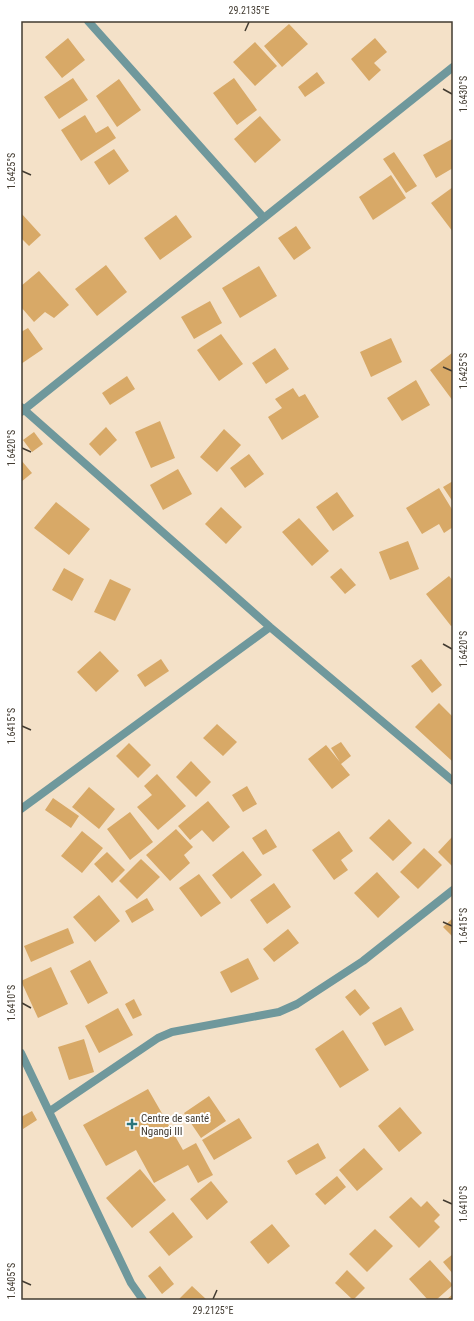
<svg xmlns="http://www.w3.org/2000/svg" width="474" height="1321" font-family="'Roboto Condensed',sans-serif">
<rect width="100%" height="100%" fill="#f4e1c8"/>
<path fill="#d8a967" d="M289,24L308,44L282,67L264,46Z
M68,38L85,60L62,78L45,57Z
M375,38L387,52L374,63L381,70L369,81L351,59Z
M255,42L277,66L255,86L233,62Z
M317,72L325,83L305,97L298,87Z
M73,78L88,100L59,119L44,97Z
M234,78L257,110L237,125L213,93Z
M119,79L141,110L117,127L96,96Z
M85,115L96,133L108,126L116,138L81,161L61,130Z
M260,116L281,140L255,163L234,139Z
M452,139L453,168L436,178L423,155Z
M114,149L129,171L109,185L94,162Z
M394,152L417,186L406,193L383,159Z
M391,175L406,198L373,220L359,197Z
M453,187V232L431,203Z
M21,213L41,235L29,246L21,238Z
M176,215L192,237L160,260L144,238Z
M296,226L311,248L294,260L278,238Z
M106,265L127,292L97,316L75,289Z
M259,266L277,296L240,318L222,288Z
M39,271L69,305L54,318L45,312L34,322L21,307V286Z
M210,301L222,323L194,339L181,317Z
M28,328L43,349L21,364V332Z
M221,334L243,364L219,381L197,350Z
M391,338L402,362L371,377L360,352Z
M275,348L289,369L266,384L252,363Z
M452,353L453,355V401L430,370Z
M127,376L135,389L110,405L102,393Z
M416,380L430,405L402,421L387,398Z
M293,388L299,397L305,394L319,417L282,440L268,417L282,408L275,399Z
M160,421L175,458L151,468L135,432Z
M106,427L117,440L100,456L89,444Z
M224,429L241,445L217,472L200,457Z
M34,432L43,444L32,452L23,440Z
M249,454L264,474L245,488L230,468Z
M21,460L32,473L21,482Z
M178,469L192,494L163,510L150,485Z
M453,481V502L443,487Z
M439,488L453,511V527L444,533L439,524L422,534L406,508Z
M337,492L354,516L333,531L316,507Z
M56,502L90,529L69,555L34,528Z
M221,507L242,527L226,544L205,524Z
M299,518L329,551L312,566L282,532Z
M408,541L419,569L390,580L379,552Z
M64,568L84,579L72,601L52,590Z
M341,568L356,585L345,594L330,577Z
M449,576L453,581V625L451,626L426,594Z
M110,579L131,589L115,621L94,612Z
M100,651L119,671L96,692L77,672Z
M161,659L169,671L145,687L137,675Z
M421,659L442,685L432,693L411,666Z
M439,703L453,717L452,761L415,727Z
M217,724L237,742L223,756L203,738Z
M341,742L351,756L341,764L350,775L332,789L308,759L326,745L340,762L331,748Z
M129,743L151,765L138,778L116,756Z
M191,761L211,782L196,797L176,777Z
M157,774L186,806L158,830L137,807L152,795L144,786Z
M247,786L257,804L243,812L232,795Z
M89,787L115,809L99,829L72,807Z
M53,798L79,816L71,828L45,810Z
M208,801L230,827L213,842L202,830L190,840L178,826Z
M130,812L153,842L130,860L107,829Z
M389,819L412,843L393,861L369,838Z
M176,829L193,847L184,855L190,863L170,881L146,855Z
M266,829L277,847L263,855L252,838Z
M82,831L103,848L82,873L61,856Z
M339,831L353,851L341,860L348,870L334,880L312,850Z
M453,836V867L438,852Z
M424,848L442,865L418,889L400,872Z
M243,851L262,875L231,899L212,875Z
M107,852L125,870L112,883L94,864Z
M141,859L160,877L137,899L119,881Z
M377,872L400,897L378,918L354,893Z
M199,874L221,903L201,917L179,888Z
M274,883L291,907L267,924L250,900Z
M99,895L120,921L95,942L73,917Z
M147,898L154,910L132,923L125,911Z
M453,918V937L443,927Z
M68,928L74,943L31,962L24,946Z
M288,929L299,943L274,962L263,949Z
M248,958L259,979L231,993L220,972Z
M90,960L108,993L88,1004L70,971Z
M51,967L68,1004L38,1018L21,981Z
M355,989L370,1008L360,1016L345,997Z
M134,999L142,1015L133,1019L125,1004Z
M401,1007L414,1030L385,1046L372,1023Z
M118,1008L133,1035L99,1053L85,1026Z
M343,1030L369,1070L340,1088L315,1049Z
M84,1039L94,1072L69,1080L58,1047Z
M148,1089L183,1150L196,1143L213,1175L198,1183L188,1165L154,1183L136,1150L106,1166L83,1125Z
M209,1096L226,1121L201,1138L184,1113Z
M400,1107L422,1133L399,1152L378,1126Z
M32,1111L37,1120L23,1129L21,1117Z
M239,1118L252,1138L214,1160L202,1140Z
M318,1143L326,1158L296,1175L287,1161Z
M364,1148L383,1169L357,1191L339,1170Z
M140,1169L166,1200L132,1228L106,1198Z
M337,1176L346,1187L325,1205L315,1194Z
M211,1181L228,1202L207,1220L190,1199Z
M411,1197L421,1207L427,1201L440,1215L434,1221L440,1227L419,1248L389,1217Z
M173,1212L193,1237L169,1256L149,1232Z
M272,1224L290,1246L268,1264L250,1242Z
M375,1229L393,1246L367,1272L349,1254Z
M453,1254V1274L443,1262Z
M430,1260L453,1285L436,1300H428L409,1279Z
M160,1266L174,1284L162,1294L148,1276Z
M347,1270L365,1288L353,1300L335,1283Z
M192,1286L207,1300L179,1299Z
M453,1294V1300H446Z"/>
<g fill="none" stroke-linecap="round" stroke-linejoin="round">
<path stroke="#6f989c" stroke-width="8" d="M88,21L264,218
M21,407L270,627L453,781
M21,412L453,67
M21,809L270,627
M21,1053L131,1283L143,1300
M50,1111L158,1038L172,1032L279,1012L297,1004L363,961L453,890"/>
</g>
<path fill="none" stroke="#423b31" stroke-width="1.5" d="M245,31L249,22M443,89L452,94M22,171L31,175M443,367L452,371M22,448L31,452M443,644L452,649M22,726L31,730M443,922L452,926M22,1003L31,1008M443,1200L452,1204M22,1281L31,1285M213,1299L217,1290"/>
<path fill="#2c757b" stroke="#fff" stroke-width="1.5" d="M130 1118h4v4h4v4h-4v4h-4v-4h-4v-4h4z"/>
<g text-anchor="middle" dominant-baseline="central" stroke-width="4" stroke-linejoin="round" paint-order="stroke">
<g font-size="11" fill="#423b31" stroke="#fff" text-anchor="start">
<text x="141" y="1118">Centre de santé<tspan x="141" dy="13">Ngangi III</tspan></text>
</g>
</g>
<rect width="474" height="1321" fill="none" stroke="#ffffff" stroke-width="44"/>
<rect x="22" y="22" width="430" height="1277" fill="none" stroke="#423b31" stroke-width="1.5"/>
<g font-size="10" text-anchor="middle" fill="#423b31">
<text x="249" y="14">29.2135°E</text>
<text transform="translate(463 94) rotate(-90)" y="4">1.6430°S</text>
<text transform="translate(11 171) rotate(-90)" y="4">1.6425°S</text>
<text transform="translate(463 371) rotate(-90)" y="4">1.6425°S</text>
<text transform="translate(11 448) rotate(-90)" y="4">1.6420°S</text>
<text transform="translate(463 649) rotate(-90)" y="4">1.6420°S</text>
<text transform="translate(11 726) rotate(-90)" y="4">1.6415°S</text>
<text transform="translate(463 926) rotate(-90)" y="4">1.6415°S</text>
<text transform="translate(11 1003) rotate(-90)" y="4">1.6410°S</text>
<text transform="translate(463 1204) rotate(-90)" y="4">1.6410°S</text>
<text transform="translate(11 1281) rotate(-90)" y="4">1.6405°S</text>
<text x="213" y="1314">29.2125°E</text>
</g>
</svg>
